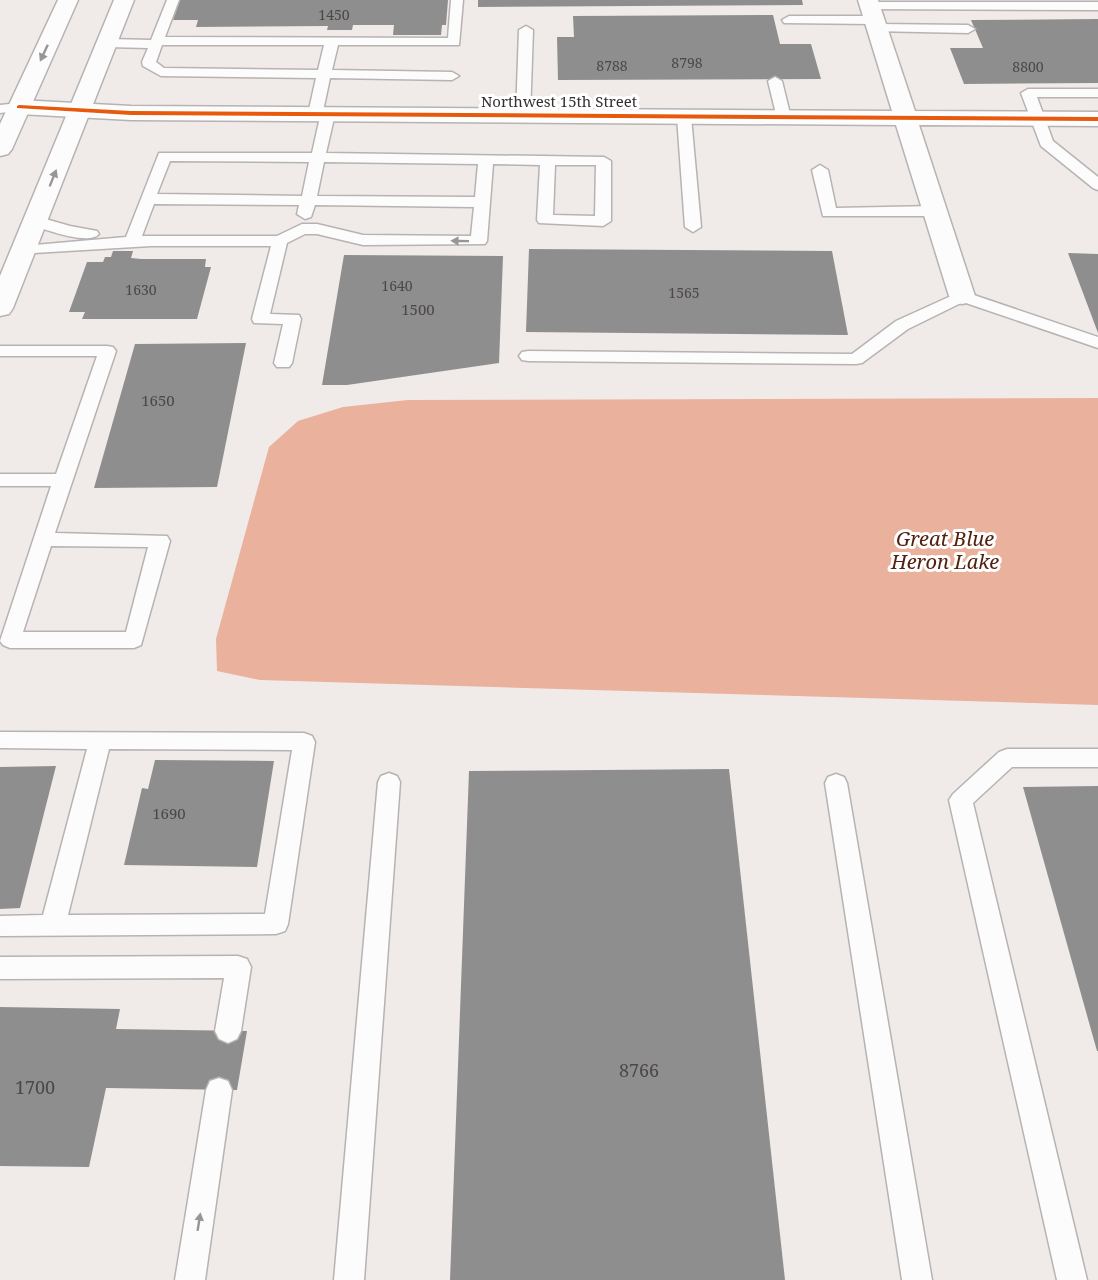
<svg xmlns="http://www.w3.org/2000/svg" width="1098" height="1280" font-family="'Noto Serif',serif">
<rect width="100%" height="100%" fill="#f0eae8"/>
<path fill="#eab19c" d="M1098,398V705L260,680L217,671L216,639L269,447L298,421L343,407L408,400Z"/>
<path fill="#8f8e8e" d="M180,0H448L446,25H442L441,35H393L394,25H353L352,30H327L328,26L196,27L198,20H173Z
M478,0H802L803,5L478,7Z
M773,15L780,44H811L821,79L558,80L557,37H574L573,16Z
M1098,19V83L964,84L950,48H983L971,20Z
M529,249L832,251L848,335L526,332Z
M113,251H133L131,258L141,259H206L205,267H211L197,319H82L85,312H69L87,262H103L105,257H111Z
M1068,253L1098,254V333Z
M344,255L503,256L499,363L347,385H322Z
M246,343L217,487L94,488L135,344Z
M155,760L274,761L257,867L124,865L142,788L148,789Z
M56,766L20,908L0,909V767Z
M729,769L785,1280H450L469,771Z
M1098,786V1051H1097L1023,787Z
M0,1007L120,1009L116,1029L247,1031L237,1090L106,1088L89,1167L0,1166Z"/>
<g fill="none" stroke-linecap="round" stroke-linejoin="round">
<defs>
<path id="lane" d="M167,0H179L165,37L448,38L451,0H463L459,45H338L332,70L452,72L459,76L452,80L330,78L323,111L328,110L335,114L326,153L604,157L611,161V221L603,226L539,223L537,220L540,165L493,164L487,241L485,244L363,245L317,234H305L287,243L270,314L299,315L301,319L292,363L289,367H277L274,363L283,324L254,323L252,319L271,246H151L17,254L15,251L23,246L126,237L159,153H312L320,117L315,118L308,114L316,78L161,76L143,66L142,62L148,48L107,47L100,43L107,39L151,40ZM162,45H324L318,70L164,68L156,62ZM170,161L309,162L302,196L157,194ZM324,162L478,164L475,197L317,196ZM555,165H596L595,216L553,215ZM154,204L299,205L297,214L305,219L311,217L315,205L474,207L471,236L363,235L317,224H302L277,236H142Z
M870,2H1098V10L865,9L864,6L865,3Z
M789,16H874L881,20L874,24L784,23L782,20Z
M877,24L968,25L975,29L968,33L872,31L870,28L872,25Z
M526,26L533,30L530,116L523,120L516,116L519,30Z
M775,77L782,81L791,118L789,121H779L777,118L768,81Z
M1028,89H1098V97H1037L1053,141L1098,177V190L1093,188L1041,146L1021,93Z
M19,103L24,104L26,107L24,110L0,113V105Z
M684,113L691,117L701,227L693,232L685,227L677,117Z
M820,165L828,170L836,208L935,206L943,211L935,216H823L812,170Z
M35,216L70,226L97,231L99,234C88,246 44,229 29,224L27,221L29,218Z
M962,291L1098,337V348L963,302L908,329L862,363L856,364L528,361L522,360L519,356L522,352L528,351L852,354L896,321Z
M0,346H107L113,347L116,351L55,533L167,536L170,541L141,645L134,648H10L3,645L0,641L51,486H0V474H56L97,356H0ZM51,546L148,547L126,632H23Z
M0,732L304,733L312,736L315,742L288,924L285,931L276,934L0,936V916L43,915L87,749L0,748ZM109,749L292,750L265,914L68,915Z
M1007,749H1098V767H1012L973,803L1087,1280H1057L949,800L953,794L999,752Z
M389,773L397,776L400,782L364,1280H334L378,782L381,776Z
M836,774L844,777L847,783L932,1280H902L825,783L828,777Z
M238,956L247,959L251,967L241,1031L237,1039L228,1043L219,1039L215,1031L224,978L0,979V957Z
M219,1078L228,1081L232,1090L205,1280H175L206,1090L210,1081Z"/>
<path id="street" d="M858,0H878L915,111L1098,112V126L919,125L975,296L971,302L962,304L953,302L949,296L896,125L131,120L19,114L11,112L8,107L11,102L19,100L131,106L892,111Z"/>
<path id="secondary" d="M58,0H78L12,149L8,154L0,156V124Z
M114,0H134L13,308L9,314L0,316V276Z"/>
</defs>
<use href="#lane" stroke="#b7b3b2" stroke-width="3"/>
<use href="#street" stroke="#b7b3b2" stroke-width="3"/>
<use href="#secondary" stroke="#b7b3b2" stroke-width="3"/>
<use href="#lane" fill="#fdfcfc" fill-rule="evenodd"/>
<use href="#street" fill="#fdfcfc" fill-rule="evenodd"/>
<use href="#secondary" fill="#fdfcfc" fill-rule="evenodd"/>
<defs>
<path id="cycleway" d="M19,105L131,111L1098,117V121L131,115L17,108V106Z"/>
</defs>
<use href="#cycleway" stroke="#fff" stroke-width="4"/>
<use href="#cycleway" fill="#e8590c" fill-rule="evenodd"/>
</g>
<defs><path id="oneway-solid" d="M-6-.8H1V-3.2L6.5 0L1 3.2V.8H-6Z" transform="scale(1.5)"/></defs>
<g fill="#989695">
<use href="#oneway-solid" transform="translate(44 53) rotate(115)"/>
<use href="#oneway-solid" transform="translate(53 178) rotate(-68)"/>
<use href="#oneway-solid" transform="translate(460 241) rotate(-179)"/>
<use href="#oneway-solid" transform="translate(199 1222) rotate(-81)"/>
</g>
<g text-anchor="middle" dominant-baseline="central" stroke-width="6" stroke-linejoin="round" paint-order="stroke">
<g font-size="14" fill="#4b4846">
<text x="334" y="14">1450</text>
<text x="687" y="62">8798</text>
<text x="612" y="65">8788</text>
<text x="1028" y="66">8800</text>
<text x="397" y="285">1640</text>
<text x="141" y="289">1630</text>
<text x="684" y="292">1565</text>
</g>
<g font-size="15" fill="#34302e" stroke="#fff">
<text x="559" y="101">Northwest 15th Street</text>
</g>
<g font-size="15" fill="#4b4846">
<text x="418" y="309">1500</text>
<text x="158" y="400">1650</text>
<text x="169" y="813">1690</text>
</g>
<g font-size="18" fill="#4b4846">
<text x="639" y="1070">8766</text>
<text x="35" y="1087">1700</text>
</g>
<g font-size="20" font-style="italic" fill="#53220e" stroke="#fff">
<text x="945" y="538">Great Blue<tspan x="945" dy="23">Heron Lake</tspan></text>
</g>
</g>
</svg>
